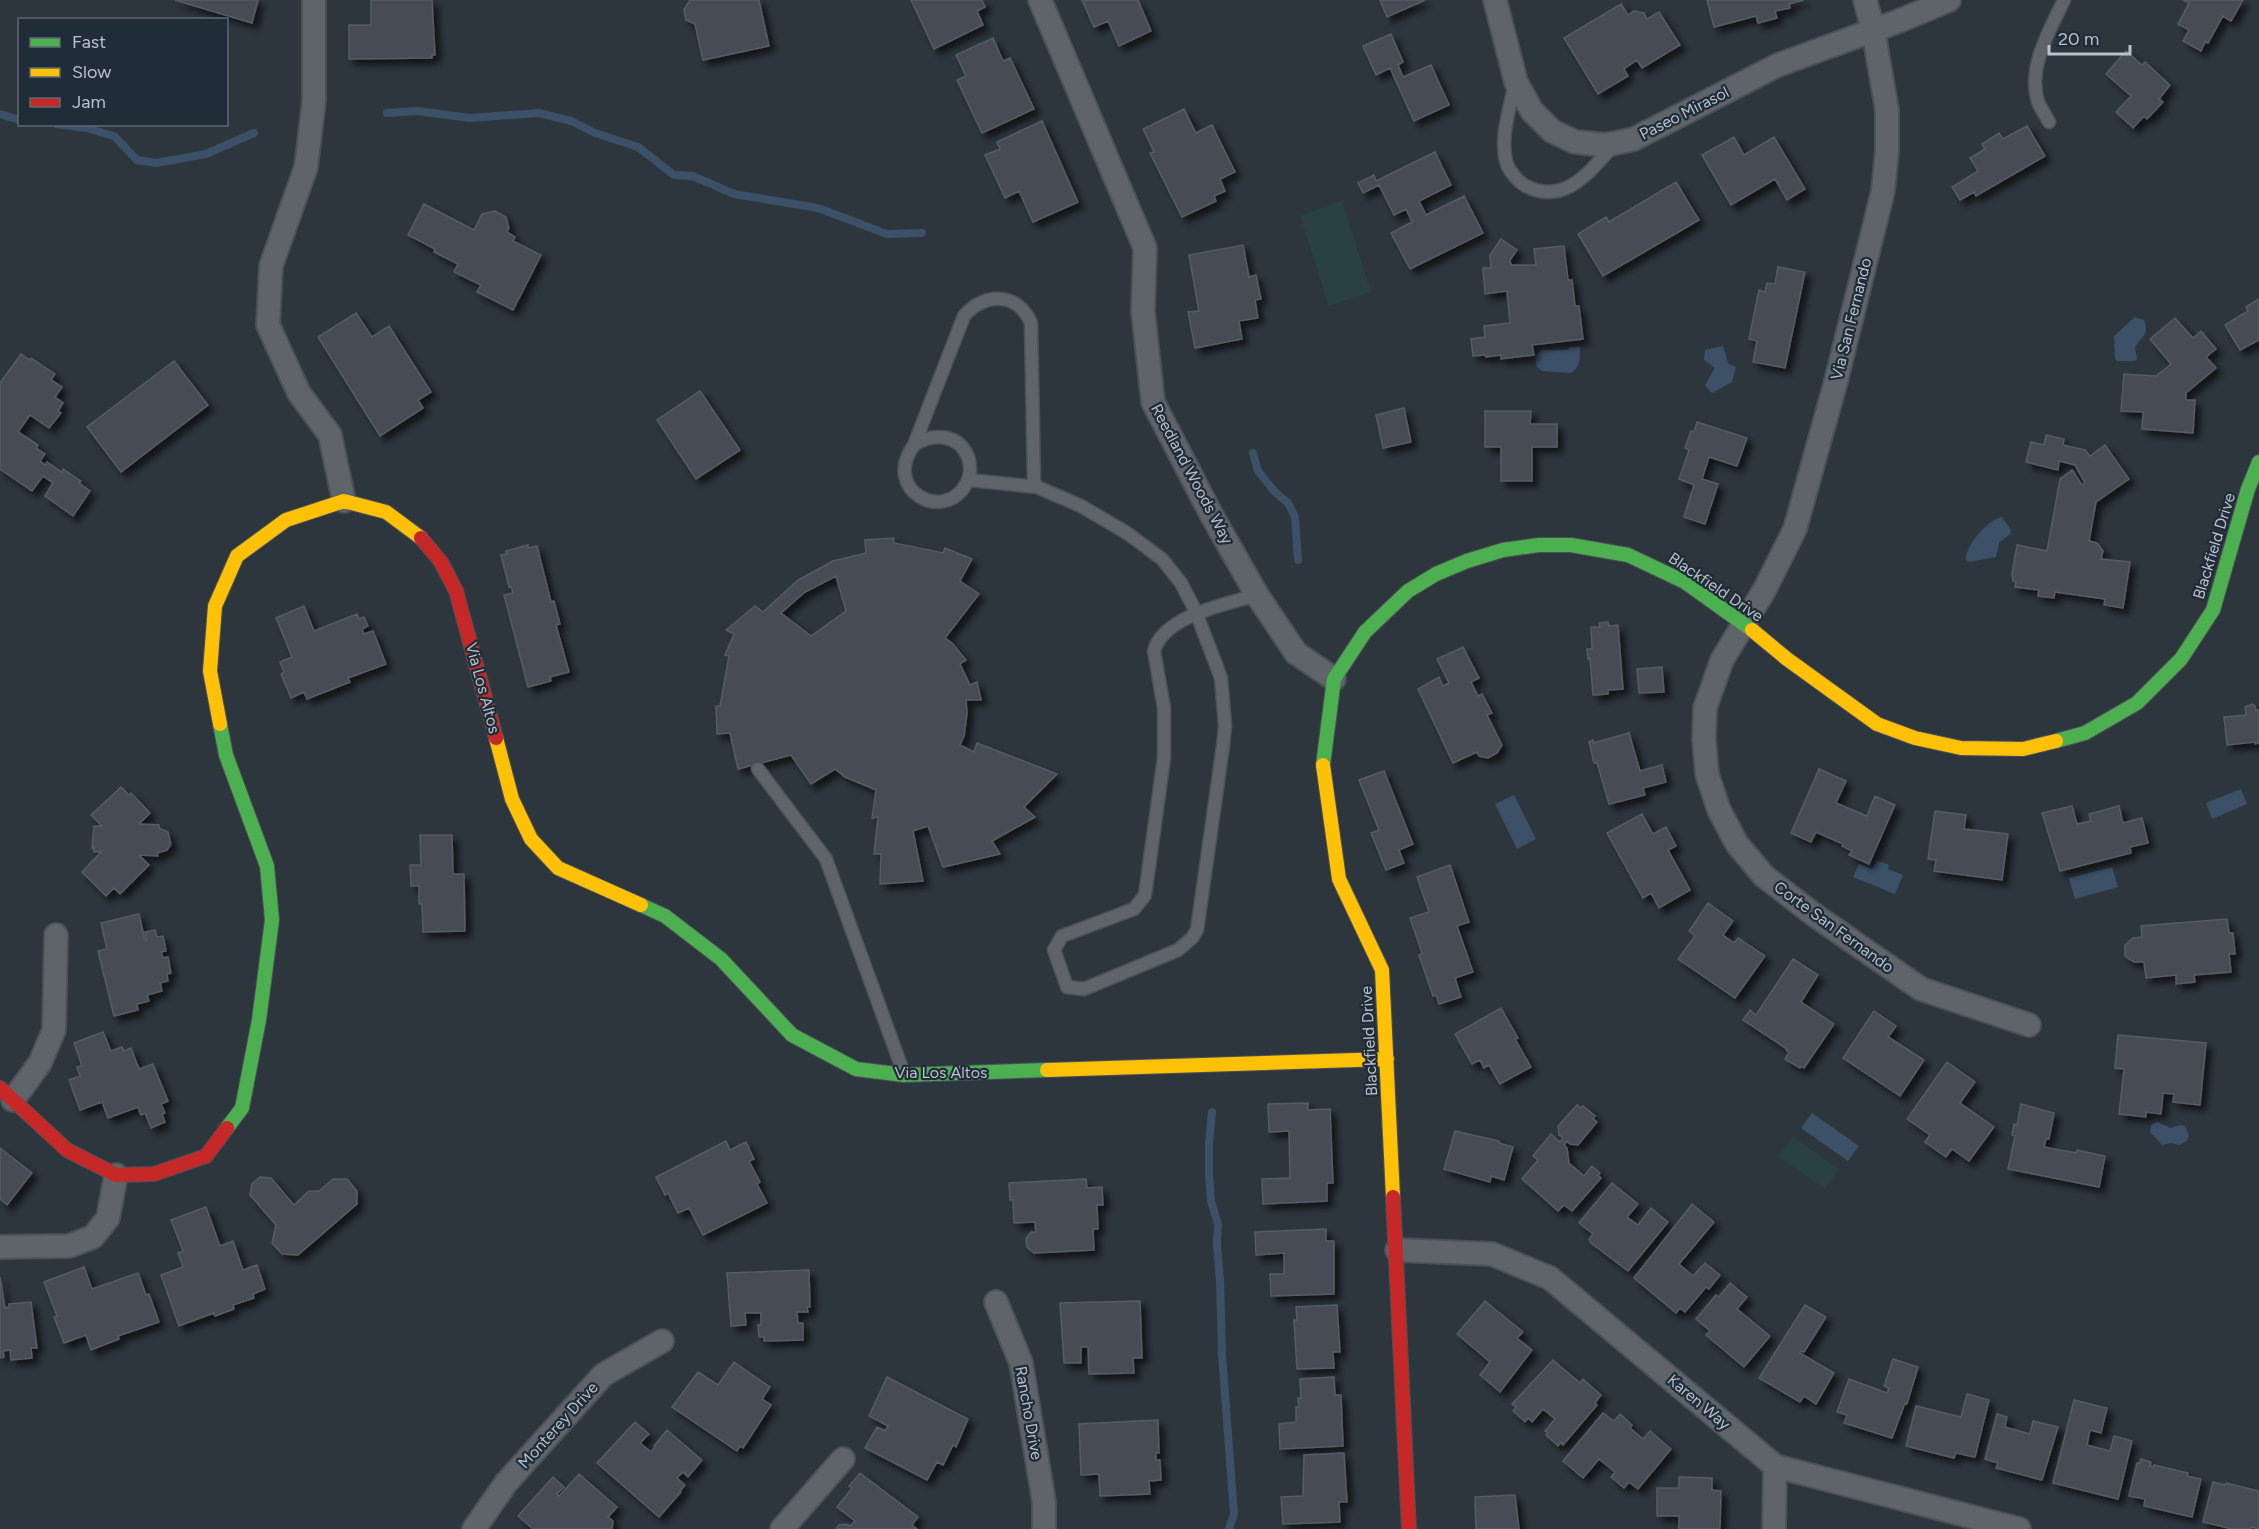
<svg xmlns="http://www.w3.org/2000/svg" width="2259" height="1529" font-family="Figtree,sans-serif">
<defs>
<filter id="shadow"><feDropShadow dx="5.5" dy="5.5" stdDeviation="3" flood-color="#0009"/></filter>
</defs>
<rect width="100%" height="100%" fill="#2d353d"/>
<path fill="#2a4143" d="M1342,201L1371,292L1329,306L1300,216Z
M1793,1137L1839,1169L1825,1189L1778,1157Z"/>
<path fill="#3c5168" d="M2135,317L2144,320C2150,334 2142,336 2135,347L2137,359L2135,361H2117L2115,359L2114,336Z
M1723,346L1728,363L1736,367L1732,382L1712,393L1705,385L1715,368L1704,360L1705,350Z
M1571,347H1580C1580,358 1581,366 1571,373L1542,371L1537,367L1535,357L1542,350H1567Z
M2002,517L2011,530V533L1999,543L1996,557L1969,562L1966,560C1965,546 1988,519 2002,517Z
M2241,789L2247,804L2212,819L2206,803Z
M1514,795L1536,839L1517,849L1495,804Z
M1877,860L1889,865L1888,869L1903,875L1895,894L1853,877L1859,864L1872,869Z
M2112,867L2118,887L2075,899L2069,878Z
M1812,1113L1859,1146L1848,1161L1801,1128Z
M2157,1122L2171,1128L2180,1125L2185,1126L2189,1136L2187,1141L2179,1145L2172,1143L2162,1145L2150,1132L2151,1125Z"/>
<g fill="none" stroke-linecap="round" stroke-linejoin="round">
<path stroke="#3c5168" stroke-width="8" d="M387,113L417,111L470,118L539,113L571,121L595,133L638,147L674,175L693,176L734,194L818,208L887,234L922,233
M0,114L20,120
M57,124L86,128L114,136L137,160L156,163L206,154L254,133
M1253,453L1258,471L1275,492L1288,503L1295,517L1298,560
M1212,1112L1209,1144V1174L1211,1201L1218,1224L1217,1245L1220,1280L1222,1354L1234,1514L1229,1529"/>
</g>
<path fill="#464c52" stroke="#565c64" stroke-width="1.5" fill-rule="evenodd" filter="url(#shadow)" d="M175,0H258L252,23Z
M371,0H432L435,55H432V58L349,59V25H371Z
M690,0H759L769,46L703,60L695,24L686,20L684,10Z
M911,0H982L985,7L977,11L983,25L934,49Z
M1082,0H1138L1151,31L1119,46L1108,21L1094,27Z
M1380,0H1425L1387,17Z
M1707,0H1804L1789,4L1790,8L1775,11L1777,18L1758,23L1756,16L1714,27Z
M2183,0H2243L2231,21L2223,16L2208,43L2205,42L2201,51L2183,41L2189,30L2178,24L2189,3Z
M1621,4L1628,15L1634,11L1644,13L1647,19L1659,12L1680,45L1642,68L1637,60L1624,69L1628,76L1598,94L1564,38Z
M1391,34L1403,62L1398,65L1403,77L1431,65L1449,105L1414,121L1390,68L1376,75L1363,46Z
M993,38L1003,61L1010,58L1034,109L982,133L957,80L966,76L956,55Z
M2126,51L2142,65L2145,62L2170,85L2159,99L2163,102L2147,119L2144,116L2133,128L2116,112L2131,96L2106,74Z
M1184,109L1196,133L1212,125L1235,172L1220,179L1225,191L1214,196L1216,201L1182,217L1150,153L1154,152L1143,129Z
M1042,121L1078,202L1033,222L1019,191L1005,198L985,155L1000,149L997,142Z
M2027,126L2045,156L1976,196L1974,192L1960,200L1952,187L1978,171L1970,158L1985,149L1982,144L1999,133L2003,139Z
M1734,137L1744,155L1774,137L1805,189L1787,200L1775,179L1731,205L1702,155Z
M1435,152L1451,185L1419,201L1426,215L1464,196L1483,233L1410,269L1391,233L1412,222L1406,209L1394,215L1379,185L1363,193L1358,183L1374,175L1376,181Z
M1676,182L1699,220L1603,276L1578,234L1606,217L1609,222Z
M424,204L474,230L482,214L495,211L506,217L509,228L507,232L515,237L513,241L541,255L513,310L477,292L481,285L454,272L458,264L434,252L435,249L408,235Z
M1501,239L1517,250L1510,260L1511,265H1536L1534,249L1564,246L1568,280H1572L1575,306H1579L1583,339L1532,345L1534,355L1501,359V355L1486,357L1485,355L1473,356L1471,339L1485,337L1484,326L1510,323L1507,291L1485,294L1483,268H1491L1490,255Z
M1243,245L1249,277L1256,275L1261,299L1255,300L1258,318L1239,321L1242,339L1195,348L1188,312L1199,311L1189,255Z
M1778,267L1805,272L1785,368L1753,362L1757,341L1749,339L1759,290L1765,292L1767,283L1775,284Z
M2259,299V340L2240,350L2225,325L2248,311L2246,307Z
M356,313L372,337L389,326L431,392L418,400L423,408L380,436L318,337Z
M2175,318L2193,338L2201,331L2216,349L2206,357L2216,368L2186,393V400H2195L2193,433L2142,429L2143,412L2121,411L2124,374L2156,376L2171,364L2150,339Z
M21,354L30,360L31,358L55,374L51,380L62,387L55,397L63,403L58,411L61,413L49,428L30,415L18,432L38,445L36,448L45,454L40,461L45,465L47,462L62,472L63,469L81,481L79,483L90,491L73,516L45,496L53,483L43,476L32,491L0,469V383Z
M174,361L208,405L121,472L87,427Z
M700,391L740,450L696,479L657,420Z
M1404,408L1411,442L1383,448L1376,415Z
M1485,411H1531L1530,424H1557V447H1532V481H1501V447H1485Z
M1697,422L1747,438L1737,466L1709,457L1702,479L1718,484L1705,524L1684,517L1694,485L1679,479L1689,450L1685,448L1691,431L1694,432Z
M2046,435L2064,439L2063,445L2085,450L2090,456L2105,445L2129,479L2096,502L2089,541L2097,543L2103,551L2101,559L2130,562L2123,608L2104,605L2105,599L2055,592L2054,598L2038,596L2039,590L2015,587L2016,582L2013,581L2012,574L2017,545L2047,551L2060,479L2072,470L2082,485L2085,483L2075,465L2059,461L2058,470L2026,462L2031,442L2044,445Z
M894,538V543L943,553L945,548L972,559L960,581L979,594L945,638L952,643L966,660L960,664L970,685L977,682L981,700H966L967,713L964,736L960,745L974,752L977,743L1057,774L1024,807L1035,817L992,841L1000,854L943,867L928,826L913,831L923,881L880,884L881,854H874L878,817L872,818L876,790L845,777L835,769L811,784L791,755L738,769L730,733L717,734L716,706H720L729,656L725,655L734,634L726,630L755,606L763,612L798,580L833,561L866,553L865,540ZM836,576L846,611L811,636L781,613L805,592Z
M528,545V548L537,546L551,602L554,601L560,624L556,625L569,672L550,677L551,681L528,687L504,595L513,593L511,586L509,587L501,555L507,554L506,551Z
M304,606L314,631L357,614L359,619L364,617L368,626L362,629L364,634L373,631L386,664L348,678L350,682L307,699L304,692L291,698L281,674L284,672L280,662L292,657L276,618Z
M1608,622L1609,626L1618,625L1623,689L1608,690V694L1593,695L1590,658L1588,659L1587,649H1592L1591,627H1600L1599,623Z
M1463,647L1479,678L1471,682L1478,696L1482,694L1492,713L1487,715L1502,745L1497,753L1488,758L1479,756L1477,752L1453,763L1418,689L1439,677L1443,686L1449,683L1437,659Z
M1662,667L1664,692L1639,693L1637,669Z
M2252,704L2255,706L2256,710H2259V743L2255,744V742L2227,745L2224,717L2246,715L2245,707Z
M1629,733L1640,771L1662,765L1666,782L1643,788L1645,795L1609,804L1597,763H1594L1589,742L1593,740V743Z
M1819,769L1846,781L1836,803L1867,816L1875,796L1895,805L1869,864L1849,855L1852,851L1842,846L1843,844L1816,832L1811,842L1791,833Z
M1384,771L1413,844L1399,850L1404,863L1386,870L1371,833L1379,830L1359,780Z
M121,787L129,795L131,793L150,813L139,824L159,825V828L168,832L171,844L167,850L157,853L158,856L139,855L149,865L120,894L114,888L106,896L82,872L101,852H94V847L92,848L94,826H102L91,815Z
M2072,806L2077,824L2091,821L2089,814L2119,806L2123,823L2142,818L2148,843L2130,847L2131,853L2060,871L2042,813Z
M1935,811L1966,815L1964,829L2008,834L2002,880L1934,871L1936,860L1928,859Z
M1642,814L1653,834L1666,827L1676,846L1668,850L1690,890L1659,908L1651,893L1643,898L1607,833Z
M420,835H452L453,874H464L465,931L423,932L422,904H419V886H411L410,865H421Z
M1450,865L1469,922L1457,926L1473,972L1455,978L1461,997L1439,1004L1436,995L1433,996L1419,955L1422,953L1410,918L1429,912L1417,877Z
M1708,903L1733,921L1723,935L1734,943L1738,938L1765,956L1735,998L1678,959L1695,936L1689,931Z
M139,914L145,941H147L145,932L155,930L157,937L163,936L166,951L161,952L163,958L168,957L171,973L167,974L168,981L160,983L162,991L147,995L149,1001L137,1004L138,1010L114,1016L98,951L107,949L101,923Z
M2227,919L2229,933H2233L2235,954H2229L2231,972L2194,975L2195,982L2176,984V975L2146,978L2144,962H2134L2125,956V945L2133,938L2142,937L2141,926Z
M1793,959L1818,975L1801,1002L1834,1024L1804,1068L1801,1066L1800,1068L1785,1059L1789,1052L1786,1050L1787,1049L1743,1020L1750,1010L1756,1015Z
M1501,1008L1518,1038L1515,1039L1531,1067L1500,1084L1489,1065L1484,1068L1480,1060L1472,1064L1455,1034Z
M1874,1011L1896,1026L1888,1037L1924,1060L1900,1096L1843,1058Z
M103,1032L111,1051L122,1047L124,1051L131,1048L139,1069L153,1064L168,1101L161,1104L165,1113L162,1114L165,1122L151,1128L145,1113L141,1115L138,1107L108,1118L102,1102L80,1110L69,1080L80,1076L77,1067L82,1066L74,1043Z
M2118,1035L2206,1043L2200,1105L2173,1102L2174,1094L2163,1093L2161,1114L2146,1112V1117L2119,1114L2124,1069L2115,1068Z
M1947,1062L1975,1082L1960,1103L1994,1127L1969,1161L1952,1149L1946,1157L1925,1142L1930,1135L1907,1119Z
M1308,1103V1110L1330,1109L1333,1183H1327V1201L1263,1204L1262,1179L1290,1178L1289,1131L1269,1132L1268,1104Z
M2021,1104L2054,1113L2049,1139H2046L2044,1147L2076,1153L2077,1150L2105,1156L2099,1187L2008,1169L2015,1136L2012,1135L2014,1124L2017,1125Z
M1577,1105L1581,1108L1583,1106L1595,1116L1593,1119L1597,1122L1578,1145L1570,1144L1567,1141L1564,1145L1567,1148L1569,1163L1584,1176L1592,1166L1600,1173L1598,1175L1601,1178L1572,1211L1564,1205L1558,1211L1522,1179L1538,1160L1533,1156L1551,1134L1560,1142L1563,1138L1559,1135L1558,1126Z
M1455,1131L1499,1141V1143L1513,1147L1504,1180L1491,1176L1490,1182L1444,1169Z
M726,1141L730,1150L746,1142L754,1159L749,1161L760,1182L757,1184L767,1203L703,1235L689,1208L678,1213L668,1193L665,1195L656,1177Z
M0,1148L32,1173L7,1205L0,1199Z
M260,1177L271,1178L294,1205L309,1191H319L333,1179H347L357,1191V1204L298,1255L282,1254L272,1243L276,1225L250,1195L252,1184Z
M1086,1179L1087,1188L1102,1187L1103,1205H1097L1098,1229H1093L1094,1250L1034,1253L1027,1247L1026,1239L1031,1232H1036L1035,1222L1014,1223L1013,1200H1010L1009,1183Z
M1612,1183L1638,1204L1627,1217L1638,1225L1651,1208L1668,1222L1628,1271L1591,1243L1589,1239L1593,1234L1579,1223Z
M1692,1204L1714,1222L1679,1264L1693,1276L1705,1263L1720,1275L1709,1289L1706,1287L1685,1312L1680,1308L1676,1313L1634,1278Z
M206,1207L220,1246L233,1241L243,1270L257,1265L265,1289L253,1294L254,1298L233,1305L234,1309L215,1316L214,1313L179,1326L161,1275L183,1267L178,1253L183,1251L171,1220Z
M1326,1229V1241H1334V1294L1271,1296L1270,1274H1284V1253L1256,1255L1255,1232Z
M84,1267L92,1289L138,1273L146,1295L149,1294L159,1322L118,1336L119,1339L91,1350L86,1335L64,1343L54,1317L57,1316L44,1282Z
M809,1270L810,1307H807L808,1312H797L798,1323H803V1340L764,1341V1337H759L758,1325H761V1313H745L746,1325L731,1326L727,1273Z
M0,1277L5,1308L9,1307V1304L31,1302L37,1348H31L32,1358L11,1360L10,1350L3,1351L4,1357L0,1358Z
M1730,1283L1747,1297L1737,1309L1770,1336L1744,1367L1706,1335L1710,1331L1696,1319L1716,1295L1719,1297Z
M1140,1301L1142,1358H1133L1134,1373L1089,1374L1088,1347H1081V1363H1064L1060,1303Z
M1485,1301L1523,1332L1517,1338L1532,1350L1500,1392L1480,1375L1490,1362L1457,1334Z
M1337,1305L1340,1352H1333L1334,1368L1297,1369L1294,1320H1297L1296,1307Z
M1805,1305L1826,1317L1804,1352L1801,1351L1800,1353L1834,1373L1816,1404L1804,1396L1800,1402L1759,1378Z
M1893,1359L1918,1367L1907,1404L1905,1403L1892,1438L1844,1423L1847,1415L1837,1412L1849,1379L1887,1393L1889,1388L1884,1386Z
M1553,1360L1580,1383L1583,1379L1601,1395L1595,1403L1597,1405L1563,1445L1561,1442L1558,1446L1546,1435L1548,1433L1545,1431L1555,1419L1543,1409L1532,1422L1528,1418L1525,1422L1513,1411L1516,1407L1512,1404Z
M734,1362L770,1387L762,1399L771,1405L743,1448L740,1446L737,1451L672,1407L698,1372L718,1385Z
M887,1377L968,1419L956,1447L953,1445L943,1465L937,1462L927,1480L865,1448L877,1427L885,1431L888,1426L869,1416Z
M1334,1377L1335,1395H1341L1343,1446L1280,1449L1279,1424L1296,1422V1407H1299L1298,1398H1301L1300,1379Z
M1967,1394L1989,1400L1975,1457L1956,1453L1954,1458L1906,1446L1916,1406L1961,1417Z
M2074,1400L2107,1408L2101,1433L2090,1430L2087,1445L2110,1451L2114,1436L2132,1441L2118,1499L2053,1483Z
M1603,1413L1614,1421L1620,1414L1632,1425L1630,1428L1643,1439L1650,1431L1671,1449L1638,1489L1629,1482L1624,1488L1611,1477L1615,1472L1599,1459L1583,1478L1563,1461Z
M1997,1414L2007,1417L2005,1427L2030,1434L2033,1421L2058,1427L2042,1480L1996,1468L1998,1463L1985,1459Z
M1158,1420L1159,1453H1156V1460H1160L1161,1480L1149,1481L1150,1494L1100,1496L1099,1474L1081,1475L1079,1424Z
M635,1422L649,1434L640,1443L651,1452L655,1447L654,1446L667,1430L702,1460L688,1477L683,1472L677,1478L685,1485L680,1491L681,1492L659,1517L597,1463Z
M1344,1453L1347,1502H1339L1340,1522L1283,1524L1281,1497L1303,1496L1304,1455Z
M2141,1459L2151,1462L2150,1466L2154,1467V1465L2188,1473L2187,1476L2201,1479L2192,1517L2144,1506L2145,1499L2129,1496L2137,1463H2140Z
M860,1473L918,1517L912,1525L917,1529H836L839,1525L846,1524L850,1526L855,1521L837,1507L852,1488L849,1486Z
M579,1474L617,1507L608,1517L613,1521L612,1529H533L518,1516L553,1477L564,1487L557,1494L559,1496Z
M1679,1477L1712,1478V1490L1721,1491L1720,1529H1679V1516H1657V1488H1679Z
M2213,1482L2225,1485L2226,1483L2259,1491V1529L2251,1527V1529H2232L2203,1522Z
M1515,1495L1519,1529H1476L1475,1497Z"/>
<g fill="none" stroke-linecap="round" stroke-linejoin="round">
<defs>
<path id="lane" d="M1515,83C1510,108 1500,136 1506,161C1508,170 1518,182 1526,186C1565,206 1590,171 1614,145
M2049,122C2046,116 2041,109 2038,102C2027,67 2050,30 2064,0
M914,445C933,433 958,433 968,457C971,465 971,476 966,484C944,524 881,490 914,445L964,316C984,292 1018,292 1031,323L1034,481L1037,487L1081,506L1127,533L1162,559L1181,583L1196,612L1221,678L1225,726L1223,746L1197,930L1192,938L1178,950L1084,989L1067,987L1054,950L1062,936L1134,909L1145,895L1164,758V708L1154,651C1163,616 1226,604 1257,595
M969,480L1037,487
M758,769L826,859L903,1071"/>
<path id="street" d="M314,0V101L306,167L271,266L268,325L299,393L330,435L344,501
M1040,0L1145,248L1143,311L1153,402L1211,514L1257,595L1296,653L1334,679
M1495,0L1516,82L1532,111L1552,131L1575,142L1606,145L1634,139L1778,65L1899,21L1949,0
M1865,0L1873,29L1887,110V151L1883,191L1836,381L1795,529L1765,589L1722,660L1705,708L1704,740L1707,774L1719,810L1737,844L1764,876L1813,914L1921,989L2029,1025
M13,1100L40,1063L54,1030L56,935
M0,1247L69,1246L93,1237L108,1218L116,1175
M1397,1250L1492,1254L1550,1278L1775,1466L2019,1529
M996,1302L1021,1363L1044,1502V1529
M474,1529L506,1483L603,1375L662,1341
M782,1529L843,1459
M1774,1529L1775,1466"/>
<path id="fast" d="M220,724L226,755L267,866L272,920L259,1020L242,1108L227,1128
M2056,741L2085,733L2137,703L2181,659L2213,610L2248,489L2259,462
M1323,765L1334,679L1365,632L1408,591L1436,574L1467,561L1503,550L1539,545H1571L1628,555L1685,582L1752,630
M641,905L665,916L721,959L792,1035L856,1069L904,1075L1047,1070"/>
<path id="slow" d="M1752,630L1787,659L1877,724L1915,738L1961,748L2023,749L2056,741
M220,724L210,671L215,606L237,556L286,520L344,501L386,512L421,538
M496,738L512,799L531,839L558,868L641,905
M1323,765L1339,879L1382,970L1393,1197
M1047,1070L1387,1059"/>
<path id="jam" d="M421,538L441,562L456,591L496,738
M0,1088L67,1150L116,1175L154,1174L206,1156L227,1128
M1393,1197L1409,1529"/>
</defs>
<use href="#lane" stroke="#4c5157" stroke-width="15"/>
<use href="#street" stroke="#4c5157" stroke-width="26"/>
<use href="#fast" stroke="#4c5157" stroke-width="16"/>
<use href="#slow" stroke="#4c5157" stroke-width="16"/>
<use href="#jam" stroke="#4c5157" stroke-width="16"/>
<use href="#lane" stroke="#5e646a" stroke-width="12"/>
<use href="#street" stroke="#5e646a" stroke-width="22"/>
<use href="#fast" stroke="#4caf50" stroke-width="14"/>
<use href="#slow" stroke="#ffc107" stroke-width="14"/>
<use href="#jam" stroke="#c62828" stroke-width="14"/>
</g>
<g text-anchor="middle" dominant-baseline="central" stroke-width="4.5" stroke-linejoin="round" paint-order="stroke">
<g font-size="16" fill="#b9c2cc" stroke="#202c38">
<text transform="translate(1684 113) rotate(-27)">Paseo Mirasol</text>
<text transform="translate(1851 319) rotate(-76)">Via San Fernando</text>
<text transform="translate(1192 474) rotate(62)">Reedland Woods Way</text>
<text transform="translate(2214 546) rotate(-73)">Blackfield Drive</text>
<text transform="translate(1716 587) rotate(34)">Blackfield Drive</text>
<text transform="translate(483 688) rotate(75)">Via Los Altos</text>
<text transform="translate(1834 927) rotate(36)">Corte San Fernando</text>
<text transform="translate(1369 1041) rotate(-93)">Blackfield Drive</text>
<text x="941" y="1072">Via Los Altos</text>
<text transform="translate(1699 1402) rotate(40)">Karen Way</text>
<text transform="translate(1029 1413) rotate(80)">Rancho Drive</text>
<text transform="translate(558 1425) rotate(-48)">Monterey Drive</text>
</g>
</g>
<rect x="18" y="18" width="210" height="108" fill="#202c38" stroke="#5d6873" stroke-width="1.5"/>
<rect x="30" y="38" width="30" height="9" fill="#4caf50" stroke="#5d6873" stroke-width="1.5"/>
<text x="72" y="48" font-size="18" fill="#b9c2cc">Fast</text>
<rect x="30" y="68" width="30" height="9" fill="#ffc107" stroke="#5d6873" stroke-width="1.5"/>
<text x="72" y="78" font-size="18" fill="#b9c2cc">Slow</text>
<rect x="30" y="98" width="30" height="9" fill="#c62828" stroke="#5d6873" stroke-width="1.5"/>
<text x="72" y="108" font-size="18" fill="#b9c2cc">Jam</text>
<path d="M2049 45v9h81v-9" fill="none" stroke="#b9c2cc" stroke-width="3"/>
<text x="2058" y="45" font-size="18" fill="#b9c2cc" stroke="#202c38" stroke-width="4.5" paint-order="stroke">20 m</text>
</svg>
